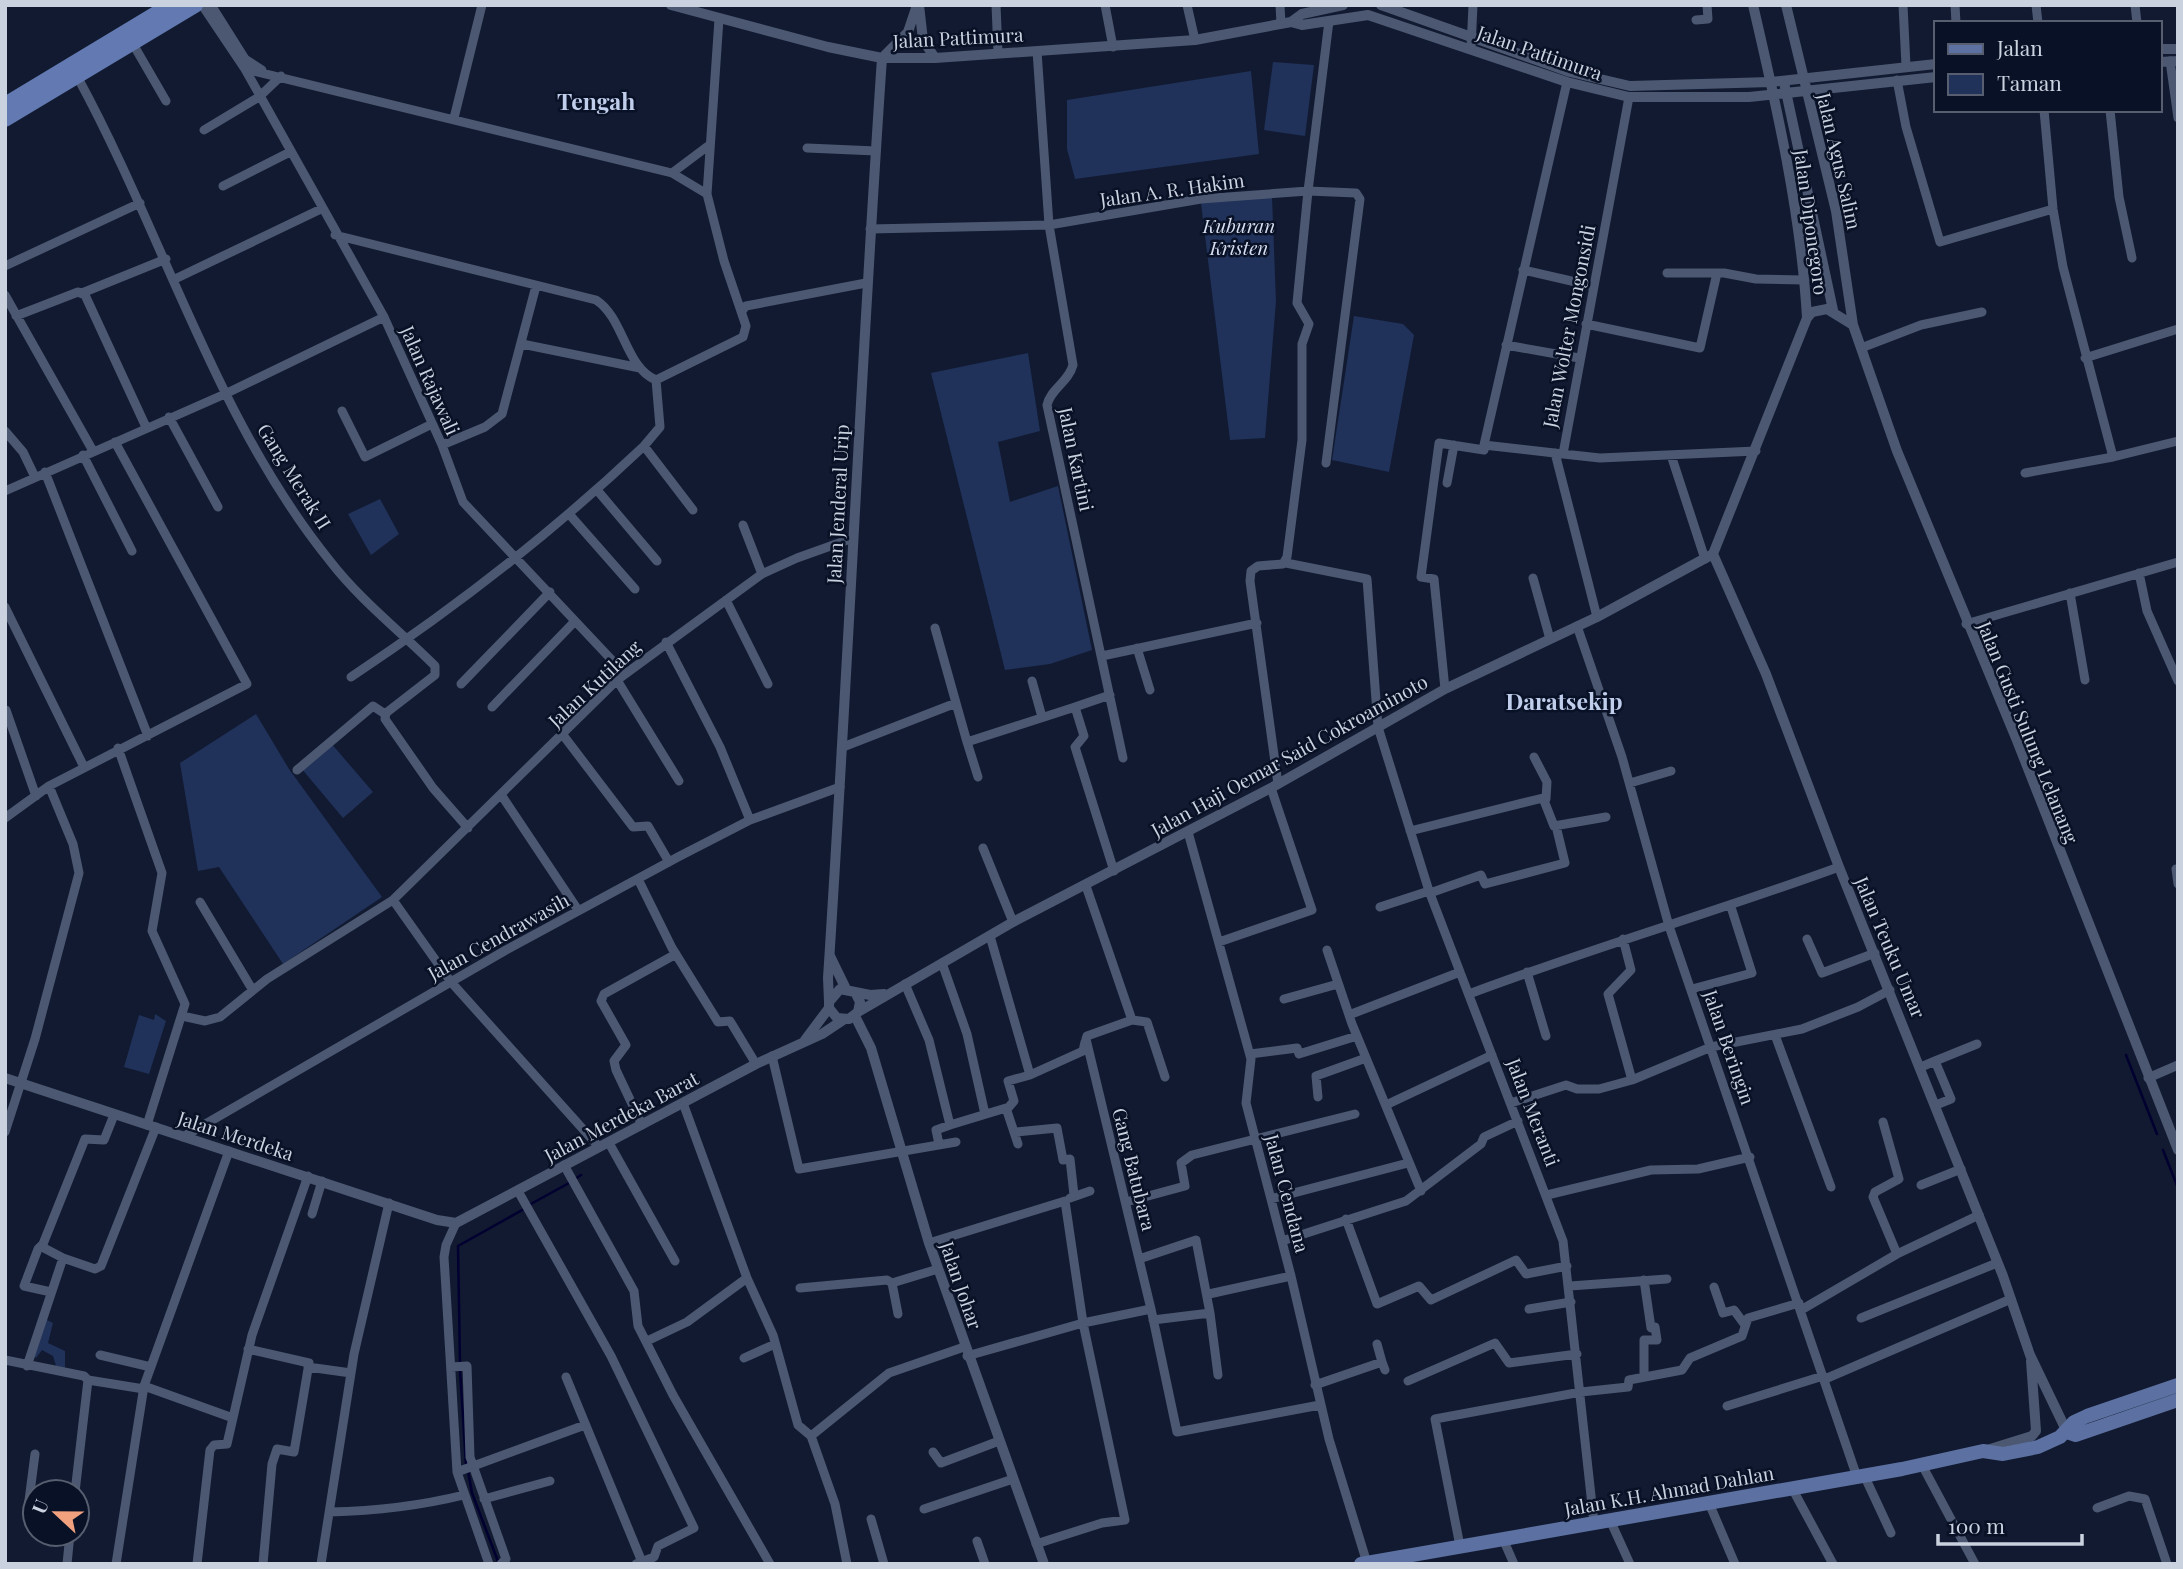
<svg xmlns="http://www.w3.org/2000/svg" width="2183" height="1569" font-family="'Playfair Display',serif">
<rect width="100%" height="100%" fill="#111a30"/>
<path fill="#20315a" d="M1273,62L1314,65L1305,136L1264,130Z
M1251,71L1259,154L1075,179L1067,149V100Z
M1272,197L1276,301L1265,438L1230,440L1201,203Z
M1354,316L1403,324L1414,335L1389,472L1332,460Z
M1028,353L1040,431L998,442L1010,502L1058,486L1092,650L1050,664L1005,670L931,373Z
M380,499L399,534L371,555L348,514Z
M256,714L289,769L382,897L283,964L219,867L198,871L180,763Z
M330,742L373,792L343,818L301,768Z
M155,1014L166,1021L149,1074L124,1067L139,1015L154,1020Z
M45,1319L53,1323L48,1343L65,1351V1368L56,1366L53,1356L42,1350L36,1358L34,1356Z"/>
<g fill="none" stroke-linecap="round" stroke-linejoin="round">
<path stroke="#010030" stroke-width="2.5" d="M2126,1055L2157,1134
M2163,1150L2178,1188
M575,1179L581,1175
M529,1205L569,1183
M460,1363L458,1246L524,1209
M460,1370L466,1465
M468,1471L472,1493L499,1564"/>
<path stroke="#4c5871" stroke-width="9" d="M202,5L245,69L384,317L442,445L463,502L625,674
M211,5L245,59L262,70
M996,5L998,53
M1105,5L1113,47
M1187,5L1195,40
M1280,5L1281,24
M1903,5L1906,66
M1955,5L1956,23
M2036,5L2038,23
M2135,5L2137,23
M1696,20L1708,19L1707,5
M133,44L166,101
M1471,47L1473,5
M1037,51L1049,225L1073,365C1068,383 1051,388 1047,405L1123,758
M2170,61L2178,118
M245,69L672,173L707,194
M78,78C164,236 216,420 330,561C360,600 400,631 435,666V675L386,713L385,719L433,788L468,828
M1897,80L1906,127L1940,242L2053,209
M1629,97L1563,454L1600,458L1756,451
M2044,110L2053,209L2063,267L2113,457L2178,441
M2110,110L2119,197L2132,258
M454,118L482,5
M204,130L259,97L281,76
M807,148L876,151
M672,173L708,146
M223,186L290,152
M870,229L1049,225L1201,199L1308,191L1329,21
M335,235L596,300C624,318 625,367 656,380
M5,266L140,203
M1523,270L1593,286
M1667,273H1724L1756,279L1805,280
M175,279L321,209
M82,293L166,259
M5,295L93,451
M742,311L746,306L866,283
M16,316L78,292L85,295L146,427
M1586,324L1700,348L1717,273
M522,344L640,368
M1506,345L1579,358
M1861,348L1921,325L1982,312
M2085,358L2178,329
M342,411L365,457L432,424
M169,417L218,507
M5,431L23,452L35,477
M442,445L485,427L502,414L536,286
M644,446L693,510
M1555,453L1597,617
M1563,454L1484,445L1567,82
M83,455L132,551
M1671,455L1705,559
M45,472L148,736
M2025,473L2113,457
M1447,483L1454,445
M597,490L657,561
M5,491L225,394L384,317
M569,514L635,589
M743,525L762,574
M1286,563L1367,579L1378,727L1429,891L1563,1241L1594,1523
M2139,573L2147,611L2178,681
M1533,578L1550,639
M2070,593L2085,680
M726,600L768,684
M5,607L84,767
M1966,624L2178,562
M1577,626L1622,757L1669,926L1857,1477
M935,628L956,703
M666,642L720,747L750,820
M1137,648L1150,690
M1102,656L1257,623
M351,677C455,608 553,532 644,446L660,427L656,380L743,337L746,326L724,261L707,194L719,19
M617,680L679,781
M1032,681L1042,717
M461,684L550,592
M1445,689L1434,579L1421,577L1439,443L1484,450
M1110,695L1075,707L1084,736L1075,747L1114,871
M492,707L575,621
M6,710L36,796
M563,735L633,827L648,826L669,862
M967,742L978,777
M843,747L956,703L967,742L1075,707
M118,748L162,873L152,931L185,1004L147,1125
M1534,757L1547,782L1546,799
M297,770L373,706L385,714
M1630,783L1671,771
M1278,784L1250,581L1251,571L1258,566L1283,564L1287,557L1302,440V344L1309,324L1297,303L1308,191L1356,193L1360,199L1326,463
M502,796L578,910
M5,818L49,786L247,684L115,442
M1410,831L1543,798L1554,826L1606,817
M1188,832L1251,1059L1246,1103L1291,1276L1329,1439L1367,1563
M983,848L1013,922
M2176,869L2178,884
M638,879L672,948L718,1022L730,1021L756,1064
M1430,893L1481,875L1485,884L1565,863L1556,826
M393,900L617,680L762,574L797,558L853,538
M200,902L252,989
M1380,907L1429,891
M990,936L1030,1075
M1623,939L1631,970L1608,994L1632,1080
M1807,939L1822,973L1875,953
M1219,942L1312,910L1271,788
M1327,950L1352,1024L1421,1191
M942,963L967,1034L985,1114
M1527,972L1546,1036
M905,984L929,1040L950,1125L1006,1108L1018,1144
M1692,989L1752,973L1731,907
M1469,994C1591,948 1716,912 1839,867
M1284,999L1338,984
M1349,1015L1460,972
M182,1016L205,1021L220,1017L267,979L393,900L451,982L599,1147
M1132,1020L1147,1022L1165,1077
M1775,1035L1831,1187
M1250,1054L1297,1048L1299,1054L1357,1036
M772,1056L799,1169L956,1142
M1935,1061L1977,1044
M1921,1067L1935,1061L1951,1099L1936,1105
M2148,1078L2178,1065
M1318,1097L1316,1076L1366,1058
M683,1103L747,1278L773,1335L798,1425L811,1436L835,1504L847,1564
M1511,1103L1566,1085L1577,1089H1599L1632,1080L1711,1047L1802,1029L1858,1007L1890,990
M1386,1105L1492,1055
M1008,1108L1014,1101L1008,1081L1030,1075L1083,1051L1085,1042
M1883,1122L1899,1179L1875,1192L1873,1197L1897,1254
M642,1125L616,1070L614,1061L626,1045L601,1001L604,994L676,954
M5,1132L35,1039L79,873L73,844L49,786
M1016,1132L1057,1128L1063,1160L1070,1159L1074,1195
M183,1137L506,950L678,857L750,820L840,787
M609,1143L675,1261
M939,1144L936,1130L950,1125
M564,1165L634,1291L638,1326L673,1395L770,1564
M1921,1185L1961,1169
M518,1191L611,1356L694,1528L658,1546L654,1557L636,1564
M1547,1195L1651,1170L1698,1169L1750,1157
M1070,1198L1090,1191
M1271,1199L1408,1163
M1126,1202L1185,1186L1181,1163L1192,1155L1355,1114
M312,1214L322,1181
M1346,1219L1377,1304L1419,1286L1431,1300L1516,1260L1526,1274L1567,1266
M456,1223L446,1245L444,1257L457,1472L489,1564
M1282,1241L1406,1201L1481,1144L1484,1137L1518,1121
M929,1243L1065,1201L1083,1323L1125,1520L1102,1523L1036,1544
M43,1244L38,1249L24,1286L51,1292
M63,1258L95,1269L101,1266L156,1127
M1139,1259L1196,1240L1210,1313
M1570,1286L1667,1279
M1714,1287L1723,1313L1734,1310L1745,1325
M800,1288L887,1280L892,1283
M1209,1294L1291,1276
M1151,1309L1177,1432L1320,1405
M1529,1309L1571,1302
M1801,1310L1897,1254L1979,1215
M898,1314L892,1283L938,1269
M1861,1318L1997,1263
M1153,1320L1210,1313L1218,1375
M647,1341L687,1322L747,1278
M1377,1344L1382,1362
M248,1349L309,1363L294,1452L277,1449L272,1464L263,1564
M100,1355L151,1367
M967,1356L1083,1323L1151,1309L1086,1039L1087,1036L1132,1020L1086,886
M744,1358L775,1344
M5,1360L84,1376L88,1380L144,1389
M27,1366L63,1258L44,1248L43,1244L85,1139L104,1140L114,1115
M308,1367L351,1373
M451,1367L467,1366L470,1457L506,1559L501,1564
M566,1377L642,1562
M1644,1377V1340H1657L1655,1327L1651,1328L1644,1280
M1825,1379L2011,1299
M1408,1381L1495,1343L1509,1363L1577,1354
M1315,1385L1382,1362L1385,1370
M144,1386L233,1418
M1727,1406L1823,1376
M811,1436L889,1373L964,1347
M933,1452L941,1463L999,1441
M1922,1465L1975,1564
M457,1472L585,1425
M1864,1475L1891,1533
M1792,1488L1833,1564
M75,1492L88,1380
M484,1499L550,1481
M1709,1503L1735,1564
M28,1508L35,1454
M2097,1508L2129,1496L2145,1499L2167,1564
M924,1509L1013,1479
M330,1512C376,1511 419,1506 464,1495
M871,1519L884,1564
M1610,1520L1630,1564
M1503,1539L1514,1564
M977,1541L985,1564
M1460,1546L1435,1419L1581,1392L1628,1387L1629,1380L1682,1370L1690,1358L1742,1336L1748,1318L1799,1303
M67,1564L70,1534
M116,1564L144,1386L229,1151
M197,1564L210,1450L214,1445L227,1444L252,1335L308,1176
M321,1564L354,1354L389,1203"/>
<path stroke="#4c5871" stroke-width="10" d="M671,5L828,47L882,58H935L1195,40L1291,22L1302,25L1368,15L1567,82L1629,97H1749L1936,77
M919,5L923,40L935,58
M1381,5L1570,72L1630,86L1771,82L1936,64
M1786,5L1836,211L1853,325L1897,451L2016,738L2178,1150
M1291,22L1302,14L1343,5
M2160,49H2178
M882,58L908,32L917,5
M2160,62L2178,61
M1785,87L1833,310
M1807,318L1812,312L1827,309L1853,325
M1713,554L1766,674L1839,867L2003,1276L2030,1355L2067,1432
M1713,554L1807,318C1801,213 1777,108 1753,5
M830,956L846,989
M855,992L860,1002L858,1012L849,1019L837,1018L829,1008V1002L840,989L870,995L884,994
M829,1002L828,978C848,671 861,364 882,58
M858,1012L1013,922L1271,788L1445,689L1597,617L1713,554
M855,1016L871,1048L929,1243L1044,1564
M805,1040L829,1008
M5,1078L437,1220L456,1223L756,1064L822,1034L843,1020
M1987,1450L2032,1436L2036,1431L2031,1361"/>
<path stroke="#5c71a1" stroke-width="14" d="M2067,1432L2076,1435L2178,1400
M1361,1564L1902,1469L1983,1451L2003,1454L2038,1447L2060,1437L2074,1422L2087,1416L2178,1385"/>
<path stroke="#627ab1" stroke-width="16" d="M5,105L171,5
M5,119L195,5"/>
</g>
<g text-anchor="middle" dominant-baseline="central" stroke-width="5" stroke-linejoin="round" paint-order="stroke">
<g font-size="19" fill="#cad2e0" stroke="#091126">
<text transform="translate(958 37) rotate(-3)">Jalan Pattimura</text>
<text transform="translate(1540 52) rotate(19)">Jalan Pattimura</text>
<text transform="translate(1840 161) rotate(77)">Jalan Agus Salim</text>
<text transform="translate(1172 189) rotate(-8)">Jalan A. R. Hakim</text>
<text transform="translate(1812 222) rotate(82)">Jalan Diponegoro</text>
<text transform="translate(1568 326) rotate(-79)">Jalan Wolter Mongonsidi</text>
<text transform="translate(431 380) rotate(66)">Jalan Rajawali</text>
<text transform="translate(1077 459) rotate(78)">Jalan Kartini</text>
<text transform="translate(295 476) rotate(58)">Gang Merak II</text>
<text transform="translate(837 504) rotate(-87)">Jalan Jenderal Urip</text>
<text transform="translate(594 683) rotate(-43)">Jalan Kutilang</text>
<text transform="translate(2029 732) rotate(68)">Jalan Gusti Sulung Lelanang</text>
<text transform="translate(1289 755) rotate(-29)">Jalan Haji Oemar Said Cokroaminoto</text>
<text transform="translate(498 936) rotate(-29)">Jalan Cendrawasih</text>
<text transform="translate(1891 947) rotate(67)">Jalan Teuku Umar</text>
<text transform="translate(1730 1047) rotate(71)">Jalan Beringin</text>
<text transform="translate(1534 1112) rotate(69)">Jalan Meranti</text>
<text transform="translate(621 1116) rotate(-28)">Jalan Merdeka Barat</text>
<text transform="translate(236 1135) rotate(18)">Jalan Merdeka</text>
<text transform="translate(1135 1169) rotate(76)">Gang Batubara</text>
<text transform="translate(1288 1193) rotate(75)">Jalan Cendana</text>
<text transform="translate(962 1285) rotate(71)">Jalan Johar</text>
<text transform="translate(1669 1490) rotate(-10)">Jalan K.H. Ahmad Dahlan</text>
</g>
<g font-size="19" font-style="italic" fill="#d5ddef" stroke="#091126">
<text x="1239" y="225">Kuburan<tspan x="1239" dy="22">Kristen</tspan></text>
</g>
<g font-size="23" font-weight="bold" fill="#c0ceec" stroke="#091126">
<text x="596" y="100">Tengah</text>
<text x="1564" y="700">Daratsekip</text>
</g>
</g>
<rect width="2183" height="1569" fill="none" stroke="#cad2e0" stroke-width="14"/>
<rect x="1934" y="21" width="228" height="91" fill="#091126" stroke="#565e70" stroke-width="2"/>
<rect x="1948" y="44" width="35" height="10" fill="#5c71a1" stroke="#565e70" stroke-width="2"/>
<text x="1997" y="56" font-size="21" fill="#cad2e0">Jalan</text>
<rect x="1948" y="74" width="35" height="21" fill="#20315a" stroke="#565e70" stroke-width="2"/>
<text x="1997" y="91" font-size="21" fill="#cad2e0">Taman</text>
<g transform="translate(56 1513) rotate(292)"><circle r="33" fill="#091126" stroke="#565e70" stroke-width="2"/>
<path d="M0-5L12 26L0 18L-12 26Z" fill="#f1a17d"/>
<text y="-10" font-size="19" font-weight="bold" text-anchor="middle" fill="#cad2e0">U</text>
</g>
<path d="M1938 1534v10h144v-10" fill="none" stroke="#cad2e0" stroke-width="3.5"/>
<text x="1948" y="1534" font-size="21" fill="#cad2e0" stroke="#091126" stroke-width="5" paint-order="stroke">100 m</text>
</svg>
